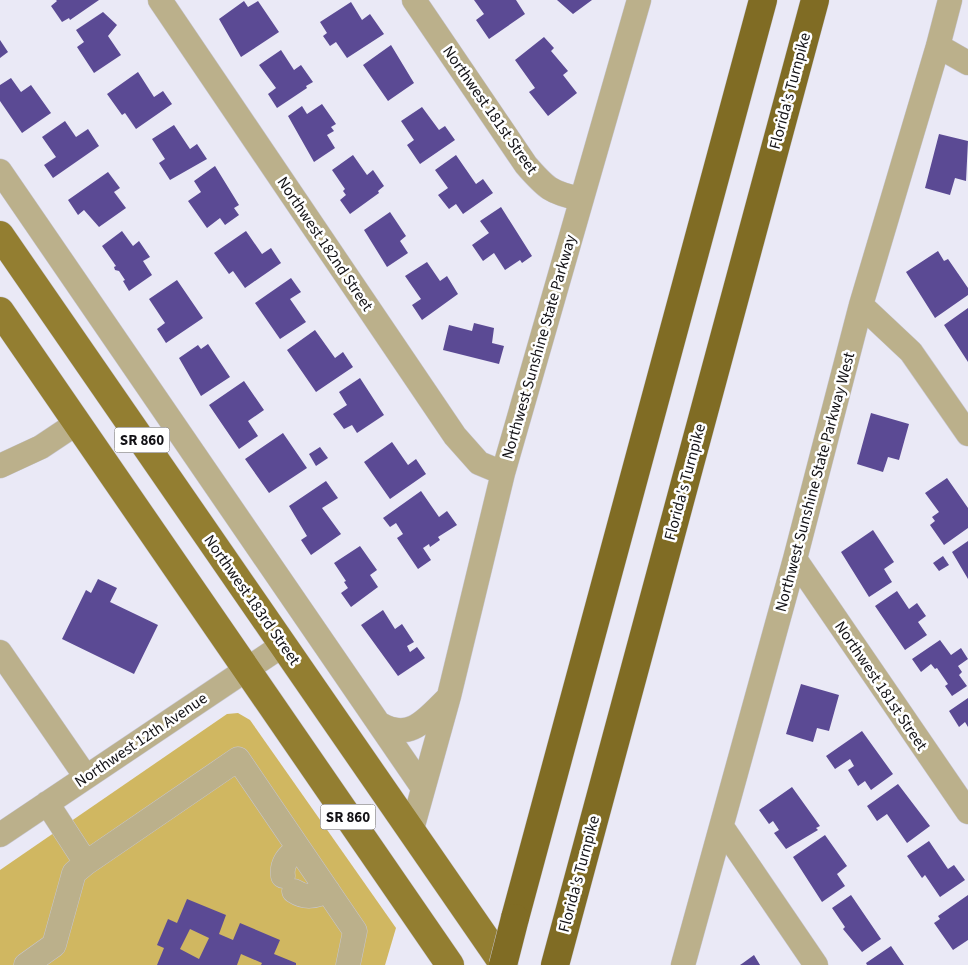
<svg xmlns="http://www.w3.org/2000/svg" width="968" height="965" font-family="'Source Sans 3',sans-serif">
<rect width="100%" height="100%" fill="#eae9f6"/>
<path fill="#d0b761" d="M238,713L250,720L396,928L385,965H0V870L227,714Z"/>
<path fill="#5b4a94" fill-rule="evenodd" d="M56,0H99L70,20L69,18L62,22L51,6L57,1Z
M474,0H516L525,14L489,39L476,20L484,14Z
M557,0H592L573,14Z
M244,1L248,7L258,1L279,32L241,57L219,19Z
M351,2L362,20L370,14L384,34L347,58L336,42L330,46L323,36L327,33L320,22Z
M103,12L117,25L108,36L121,55L94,73L77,47L84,42L76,30Z
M544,37L554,48L551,51L568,71L563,75L577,93L548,116L529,92L535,88L515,60Z
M0,40L8,52L0,58Z
M391,45L414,83L388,101L363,65Z
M281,50L294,70L301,65L313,82L306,86L307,88L277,108L268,94L276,88L259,65Z
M138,72L154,97L163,91L172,104L136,129L125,113L122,115L107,94Z
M11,78L21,92L31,85L51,113L22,133L0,101V85Z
M322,104L336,124L331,127L334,131L327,135L335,148L314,162L288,116L302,106L307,114Z
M422,107L439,130L445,126L455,140L420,164L407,145L414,140L401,121Z
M65,121L76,137L88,129L99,146L53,178L44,165L56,157L42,137Z
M174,125L190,149L197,144L207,159L170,180L159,163L165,159L152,139Z
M939,134L968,141L966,181L955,178L950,195L925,188Z
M353,155L367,175L373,170L384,186L378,191L379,193L350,214L340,200L346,195L343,191L345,189L332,170Z
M456,155L476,184L483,179L493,193L463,214L456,204L449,209L438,195L448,188L435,170Z
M215,166L239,205L234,208L239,215L225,225L220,218L207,228L188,201L201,192L194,181Z
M108,172L120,188L114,192L126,208L99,227L84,210L78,215L68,200Z
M501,207L532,256L522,263L520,260L505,270L494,253L483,261L472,245L489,233L480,221Z
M390,212L406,236L400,241L408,253L387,267L364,230Z
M122,231L133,246L139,241L150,257L143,261L152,275L129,291L123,281L125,280L119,271L115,270L114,267L116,266L102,246Z
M246,231L262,254L271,248L281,263L245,288L233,271L229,274L214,253Z
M938,251L944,261L948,259L968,288V295L935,318L906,272Z
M427,262L440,281L447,276L458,294L422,320L412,305L421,299L405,276Z
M291,278L301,292L290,299L306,322L280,339L255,303Z
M177,280L203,318L166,343L157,329L165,323L149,299Z
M968,308V362L944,325Z
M474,323L494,328L492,343L504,346L499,364L443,350L449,325L472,331Z
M315,330L335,358L343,352L353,367L316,392L287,350Z
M208,344L230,377L201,396L179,358L198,345L201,349Z
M360,378L384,415L357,433L352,425L344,429L333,414L347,405L339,392Z
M244,381L264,410L248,421L258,436L239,449L209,405Z
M871,413L909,424L899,460L888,457L883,472L857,464Z
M283,433L307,468L269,493L245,459Z
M392,442L408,465L416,459L426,474L390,499L364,462Z
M320,447L328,458L316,466L309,454Z
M947,478L968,508V528L944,545L930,525L935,521L932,517L939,512L925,493Z
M326,481L338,498L322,508L341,534L311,555L301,540L307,536L289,506Z
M421,491L439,517L447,511L457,525L438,537L440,540L430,547L429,544L423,548L431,560L418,569L397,538L403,534L396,523L390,527L383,518Z
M873,530L894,562L884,569L892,582L869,597L841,552Z
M968,541V579L952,552Z
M360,546L377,570L370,575L378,587L351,607L341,593L348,588L344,582L346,581L334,563Z
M943,556L949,565L939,571L933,563Z
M98,579L117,588L110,602L158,625L134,674L62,639L86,590L91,593Z
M897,591L909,609L917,603L926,616L918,622L927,635L905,650L875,606Z
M383,610L395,629L402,624L414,642L407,646L410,652L417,647L425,658L398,676L361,625Z
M940,640L951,655L961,648L968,659L958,666L962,672L959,675L967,686L952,696L945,686L948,684L937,668L935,669L931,664L921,672L912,659Z
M801,684L839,695L829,731L817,728L813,742L786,734Z
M968,698V727L965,722L959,727L949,711Z
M862,731L893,774L871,790L865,781L858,786L848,770L854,766L850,759L835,769L826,756Z
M898,784L930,826L907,843L887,814L877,821L867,806Z
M792,787L820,826L816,828L818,830L786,849L774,833L779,830L773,821L769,824L759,810Z
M825,835L847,866L837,874L845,886L822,902L793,857Z
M929,841L948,869L954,865L965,880L940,897L925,875L922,878L907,856Z
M851,895L881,939L862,952L843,929L845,927L832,908Z
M968,895V940L953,950L934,923L940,919L938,916Z
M187,899L226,915L219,934L233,940L240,923L280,940L274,954L296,963V965H261L262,963L241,954L237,965H157L164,948L157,945L168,919L177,923ZM190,929L209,938L199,959L180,949Z
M891,946L904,965H867L866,963Z
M754,955L760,965H740L743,963Z"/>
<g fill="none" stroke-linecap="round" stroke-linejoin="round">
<defs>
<path id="minor" d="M160,0L455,436L479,463L503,473
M414,0L526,165C546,188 551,193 581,199
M938,46L968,63
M0,171L423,788
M861,305L911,352L968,434
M0,466L41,447L77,423
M795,559L968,812
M0,652L86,777
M380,724C411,742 427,718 448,698
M47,803L86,863L238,759L355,931L348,965
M722,827L816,965
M412,829L449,696L503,473L639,0
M0,835L283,645
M283,876C281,862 289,856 298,848
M294,891C306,899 315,896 328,891
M26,965L54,945L74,873L86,863
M683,965L795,559L861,305L938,46L950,0"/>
<path id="major" d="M0,235L504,965
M0,311L450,965"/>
<path id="highway" d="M515,918L763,0
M555,965L815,0"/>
</defs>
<use href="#minor" stroke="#c8c7d2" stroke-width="25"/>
<use href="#major" stroke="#c8c7d2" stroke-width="29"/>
<use href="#highway" stroke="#c8c7d2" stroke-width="29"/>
<use href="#minor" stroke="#bbb08b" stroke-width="24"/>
<use href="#major" stroke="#937e31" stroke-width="28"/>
<use href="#highway" stroke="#806c24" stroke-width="28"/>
<defs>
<path id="highway-bridge" d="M503,965L515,918"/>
</defs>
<use href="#highway-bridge" stroke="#c8c7d2" stroke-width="29" stroke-linecap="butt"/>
<use href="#highway-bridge" stroke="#806c24" stroke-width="28"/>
</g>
<g text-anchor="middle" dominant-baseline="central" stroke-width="5" stroke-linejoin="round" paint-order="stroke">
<g fill="#fff" stroke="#5a595c" stroke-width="1">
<rect x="114.5" y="427.5" width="55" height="25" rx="4"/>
<rect x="320.5" y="804.5" width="55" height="25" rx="4"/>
</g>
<g font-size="15" font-weight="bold" fill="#131216">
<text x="142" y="440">SR 860</text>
<text x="348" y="817">SR 860</text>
</g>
<g font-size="16" fill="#131216" stroke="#fff">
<text transform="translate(790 91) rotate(-75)">Florida's Turnpike</text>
<text transform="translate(490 110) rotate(55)">Northwest 181st Street</text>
<text transform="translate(325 244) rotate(56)">Northwest 182nd Street</text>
<text transform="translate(539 347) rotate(-74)">Northwest Sunshine State Parkway</text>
<text transform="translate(685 482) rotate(-75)">Florida's Turnpike</text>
<text transform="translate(815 482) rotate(-75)">Northwest Sunshine State Parkway West</text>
<text transform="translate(252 600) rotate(55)">Northwest 183rd Street</text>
<text transform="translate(881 686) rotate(56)">Northwest 181st Street</text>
<text transform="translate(141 740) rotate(-34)">Northwest 12th Avenue</text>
<text transform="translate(579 874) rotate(-75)">Florida's Turnpike</text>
</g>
</g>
</svg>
